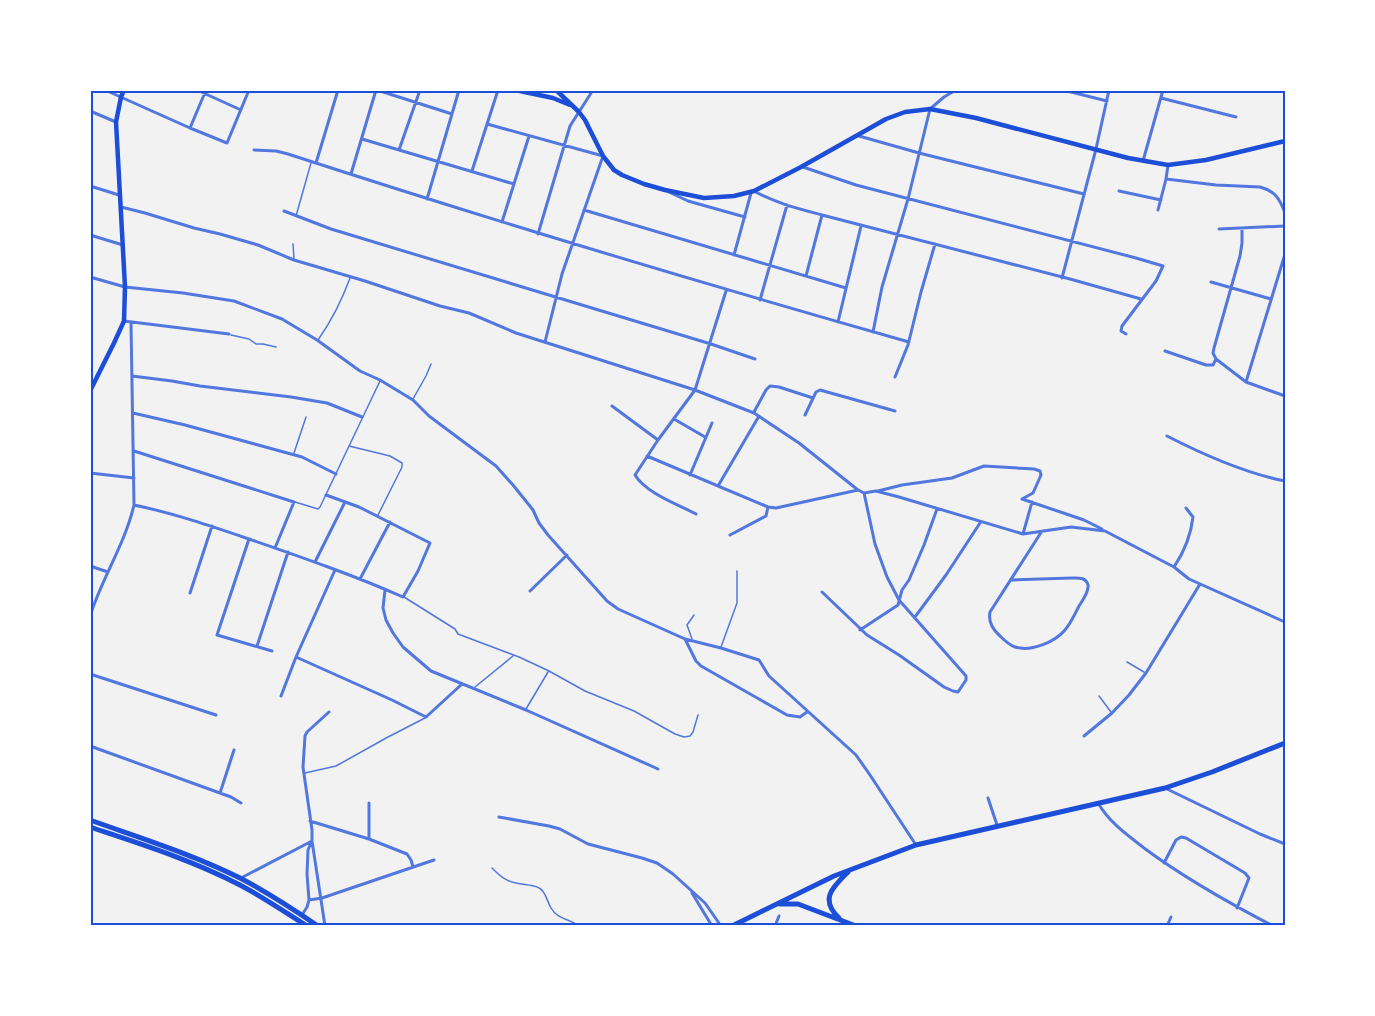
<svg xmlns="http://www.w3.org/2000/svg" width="1375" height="1016" font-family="'Golos Text',sans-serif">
<rect width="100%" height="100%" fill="#f2f2f2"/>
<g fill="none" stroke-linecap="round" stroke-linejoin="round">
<path stroke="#5277de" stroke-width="1.5" d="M296,216L311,163
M293,244L294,259
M231,335L249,339L256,344H263L276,347
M318,340C332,320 342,300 350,278
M413,399L426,376L431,364
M349,446L390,456L402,463V467L378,515
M294,453L306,417
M295,502L318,509L320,507L380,381
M404,597L455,629L458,634L519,657L549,671L585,691L634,711L675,734L684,737L690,736L693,732L698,715
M692,639L687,625L694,615
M721,647L737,603V571
M1127,662L1144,672
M475,687L513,656
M1099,696L1111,712
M526,709L548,672
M305,773L336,766L388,737L425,718
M492,868C499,875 505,881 516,883C523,885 533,884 539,888C546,891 547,902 551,908C557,919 570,919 579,926"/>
<path stroke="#5277de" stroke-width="3" d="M105,90L190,128L227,143L249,90
M197,90L241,110
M377,90L452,114
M1063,90L1107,101
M1161,98L1236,117
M90,111L116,122
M487,124L603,156L562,274L545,342
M190,128L206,90
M859,136L919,153L1084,194
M362,139L514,184
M254,150L276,151L288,154C494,221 701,283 909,342
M399,150L420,90
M1143,161L1163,90
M316,163L338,90
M1168,165L1166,179L1216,185L1260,187C1275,191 1280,199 1285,213
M803,167L856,185L1136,258L1163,266L1156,281L1122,326L1121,331L1126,334
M472,171L498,90
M351,174L376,90
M90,186L119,195
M754,191C775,203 800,209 822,215L1070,279L1141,299
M1119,191L1161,200
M669,192L688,201L745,217
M427,199L459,90
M121,207L145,213L194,228L220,234L258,245L294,260L365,281L440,306L469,313L516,333L695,390L754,413L799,443L858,490L864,493
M584,210L846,288
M1158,210L1166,179
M284,211L331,229L711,344L755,359
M502,222L529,136
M1219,229L1285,226
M538,234L570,126L593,90
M90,235L123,245
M734,255L751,193
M806,276L822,215
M90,277L125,287L183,293L234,301L282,319L317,340L360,371L380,380L413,400L429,416L496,466L513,485L533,510L539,523L548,535L607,601L618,609L685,639L721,648L759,660L769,676L856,755L870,775L916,845
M1062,278L1096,149L1109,90
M1211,282L1271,299
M760,300L787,205
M124,321L229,334
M838,322L861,226
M873,332L882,287L908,199L930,109L944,97L956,90
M1165,351L1206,365H1213L1216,359L1246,382L1285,396
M1216,359L1213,353L1214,348L1240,256L1242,243V228
M132,376L172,381L200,386L291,397L327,403L362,417
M895,377L908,345L921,292L935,244
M1246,382L1285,254
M612,406L658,440
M754,412L766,390L770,386L779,387L813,398
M133,413L185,425L302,457L336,474
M805,415L816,392L820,390L895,411
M674,419L705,437
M1167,436C1204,455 1244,473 1285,481
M134,451L294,502L275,548
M647,456L768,507L776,508L858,490
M90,473L134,478
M690,475L712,423
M718,486L759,416
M878,491L902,485L952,478L984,466L1034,469L1040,471L1041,475L1033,493L1022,499
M864,493L876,491L899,497L1023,534L1071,527L1105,531L1174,567L1189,579L1285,622
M1022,499L1084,520L1102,529
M134,505C173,513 211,526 249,539C301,557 353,575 403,597L418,571L430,543L359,507L326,495
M696,514C677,504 646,493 635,475L658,440L695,390L726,291
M1023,534L1032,502
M730,535L766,516L768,507
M249,539L217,635L272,651
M315,562L345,502
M90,566L108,572
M1174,567C1184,552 1191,535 1193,517L1186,508
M360,579L390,522
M1012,580L1072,578C1078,578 1086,577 1088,585C1089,592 1083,600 1079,606C1075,614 1071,623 1065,630C1055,642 1031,652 1015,647C1009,645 1004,640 1000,636C992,629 988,622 990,612L1042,531
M385,590L383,608L386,620L393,633L403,647L431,671L526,710L658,769
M530,591L567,555
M822,592L867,635L899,655L944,687L953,691L958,692L966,680V676L899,600L887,577L875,544L864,493
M190,593L212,526
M90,616C102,578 125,544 134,505L131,323
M915,617L946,575L980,523
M860,630L898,605L902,590L909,580L924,545L937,509
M685,639L696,661L701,666L787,715L800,717L807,712
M257,646L288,552
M296,657L392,700L426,717L462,684
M90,674L216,715
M281,696L296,657L335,570
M1084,736L1112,713L1129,695L1146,673L1200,584
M90,746L231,797L241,803
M1167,789L1260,834L1285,844
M220,793L234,750
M988,798L997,825
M369,803V839
M1098,803C1110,823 1126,834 1144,848C1184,878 1229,903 1273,926
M499,817L549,826L560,829L588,844L642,858L657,863L673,874L705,903L721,926
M310,821L369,839L407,854L411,860L413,867
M1164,863L1176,840L1181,837L1186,838L1245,873L1249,878L1237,908
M241,878L312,841
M692,893L712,926
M309,900L322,898L434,860
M302,915L307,907L309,900L307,874L308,850L311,843
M325,926L312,841V830L303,767L305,736L307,732L329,712
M775,926L779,916
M1035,926L1037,925L1047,926
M1167,926L1171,917"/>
<path stroke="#1d4ed8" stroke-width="4.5" d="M515,90L553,98L570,105
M556,90L579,112L585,120L603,156L614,170L622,175L644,184L665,190L704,198L734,196L754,191L801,167L886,119L905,112L930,109L976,118L1128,158L1168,165L1206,160L1285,141
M90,391L114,343L124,321L125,287L116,122L121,97L124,90"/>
<path stroke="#1d4ed8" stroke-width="5" d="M90,820C140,838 192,854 240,878C267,892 293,909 318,926
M90,827C141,844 192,860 240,885C263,897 285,912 307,926
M780,904H798L856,926
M839,918C819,899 833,887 848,872
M732,926L834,876L916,845L1165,788L1212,772L1285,743"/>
</g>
<rect width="1375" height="1016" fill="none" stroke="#ffffff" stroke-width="183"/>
<rect x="92" y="92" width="1192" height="832" fill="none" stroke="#1d4ed8" stroke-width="2"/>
</svg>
